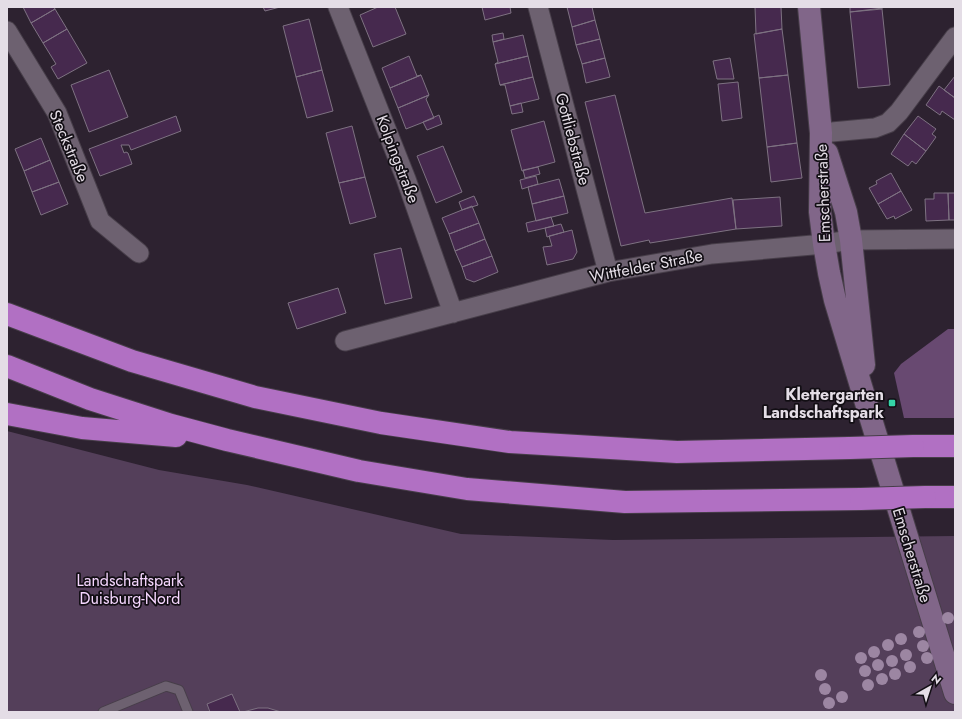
<svg xmlns="http://www.w3.org/2000/svg" width="962" height="719" font-family="Jost,sans-serif">
<rect width="100%" height="100%" fill="#2d2230"/>
<path fill="#543f5a" d="M7,431L159,470L247,485L461,534L613,540L955,536V712H7Z"/>
<path fill="#684971" d="M948,329H955V418H904L894,373L901,364Z"/>
<path fill="#46294e" stroke="#7e7282" d="M23,7H54L55,9L31,23Z
M263,7H280L265,11Z
M378,7H395L406,34L373,47L360,15Z
M482,7H510L511,13L485,20Z
M567,7H592L595,20L572,27Z
M755,7H781L782,29L756,34Z
M850,7H883V8L850,12Z
M55,9L67,29L43,43L31,23Z
M882,9L890,85L858,88L850,12Z
M309,19L322,70L296,77L283,26Z
M595,20L600,39L576,45L572,27Z
M67,29L87,63L58,79L51,67L56,64L43,43Z
M782,29L788,75L759,78L754,34Z
M503,33L504,39L493,42L492,35Z
M523,35L528,56L495,64L498,62L493,42Z
M600,39L605,58L582,64L576,45Z
M409,56L417,76L421,75L390,88L382,68Z
M528,56L533,77L500,85L495,64Z
M605,58L610,77L586,83L582,64Z
M730,58L734,79H717L713,61Z
M109,70L128,117L89,132L71,85Z
M322,70L333,111L307,118L296,77Z
M421,75L429,95L398,108L390,88Z
M788,75L797,143L767,147L759,78Z
M955,76V98L944,90Z
M533,77L539,99L510,106L505,85H500Z
M738,82L742,118L722,121L718,84Z
M939,86L955,98V120L942,111L940,115L926,105Z
M429,95L426,99L434,118L406,129L398,108Z
M615,95L645,213L732,198L736,229L650,243L649,240L621,246L585,102Z
M521,103L523,112L512,114L510,106Z
M439,115L442,124L427,130L423,122Z
M176,116L181,131L131,150L129,145H121L124,153L126,152L128,153L132,164L100,176L89,149Z
M918,116L936,129L932,134L936,137L926,151L904,134Z
M544,121L555,162L522,171L511,130Z
M352,126L365,177L339,183L326,133Z
M904,134L926,151L916,164L912,161L908,166L891,154Z
M41,138L50,160L24,171L15,149Z
M797,143L802,178L771,182L767,147Z
M443,146L462,192L436,203L417,156Z
M50,160L59,182L32,192L24,171Z
M538,167L540,174L525,178L523,170Z
M891,173L901,191L878,204L869,188L877,184L876,181Z
M536,176L538,184L522,189L520,180Z
M365,177L376,217L350,224L339,183Z
M559,179L564,196L532,204L528,187Z
M59,182L68,204L41,215L32,192Z
M901,191L912,210L895,219L894,216L887,219L878,204Z
M934,193H948L949,220L926,221L925,199H934Z
M948,193H955V220H949Z
M474,196L478,205L462,210L459,202Z
M564,196L568,213L536,221L532,204Z
M780,197L782,226L736,229L733,200Z
M472,206L479,223L449,234L442,218Z
M551,217L554,226L528,232L526,223Z
M479,223L485,239L455,251L449,234Z
M561,224L564,232L547,237L545,228Z
M572,230L577,252L573,259L547,265L543,247L552,246L549,236Z
M485,239L492,256L462,267L455,251Z
M401,248L412,298L385,304L374,254Z
M492,256L498,272L474,282L466,279L462,267Z
M338,288L346,313L297,329L288,303Z
M232,694L240,712H210L207,704Z
M258,708H268L281,712H243Z"/>
<g fill="none" stroke-linecap="round" stroke-linejoin="round">
<defs>
<path id="lane" d="M103,712L166,686L179,690L188,712"/>
<path id="street" d="M338,7L406,179L453,313
M538,7L608,272
M7,31L57,113L100,221L139,253
M821,133L875,128L888,123L899,112L955,37
M345,341L608,272L712,254L824,244L851,240L955,239"/>
<path id="secondary" d="M809,7L821,133L820,212L824,244L829,273L835,300L870,416L955,693
M827,153L846,212L851,240L864,365"/>
<path id="highway" d="M7,314L132,361L255,397L381,423L510,442L677,452L850,448
M7,366L90,399L171,425L227,440L359,471L467,489L625,502L861,499
M7,414L82,428L176,436
M913,446H955
M925,497H955"/>
</defs>
<use href="#lane" stroke="#473e49" stroke-width="11"/>
<use href="#street" stroke="#473e49" stroke-width="21"/>
<use href="#secondary" stroke="#473e49" stroke-width="24"/>
<use href="#highway" stroke="#473e49" stroke-width="24"/>
<use href="#lane" stroke="#6d6170" stroke-width="9"/>
<use href="#street" stroke="#6d6170" stroke-width="19"/>
<use href="#secondary" stroke="#816689" stroke-width="22"/>
<use href="#highway" stroke="#b170c3" stroke-width="22"/>
<defs>
<path id="highway-bridge" d="M850,448L913,446
M861,499L925,497"/>
</defs>
<use href="#highway-bridge" stroke="#473e49" stroke-width="24" stroke-linecap="butt"/>
<use href="#highway-bridge" stroke="#b170c3" stroke-width="22"/>
</g>
<g fill="#9c86a2">
<circle cx="948" cy="618" r="6"/>
<circle cx="919" cy="632" r="6"/>
<circle cx="901" cy="639" r="6"/>
<circle cx="888" cy="645" r="6"/>
<circle cx="923" cy="646" r="6"/>
<circle cx="874" cy="652" r="6"/>
<circle cx="906" cy="655" r="6"/>
<circle cx="861" cy="658" r="6"/>
<circle cx="927" cy="658" r="6"/>
<circle cx="892" cy="661" r="6"/>
<circle cx="878" cy="665" r="6"/>
<circle cx="910" cy="667" r="6"/>
<circle cx="865" cy="671" r="6"/>
<circle cx="895" cy="674" r="6"/>
<circle cx="821" cy="675" r="6"/>
<circle cx="882" cy="679" r="6"/>
<circle cx="868" cy="685" r="6"/>
<circle cx="825" cy="689" r="6"/>
<circle cx="842" cy="697" r="6"/>
<circle cx="829" cy="703" r="6"/>
</g>
<rect fill="#35d4a7" stroke="#120e14" stroke-width="1.5" x="888" y="399" width="8" height="8" rx="2"/>
<g text-anchor="middle" dominant-baseline="central" stroke-width="3.5" stroke-linejoin="round" paint-order="stroke">
<g font-size="16" fill="#e4dde6" stroke="#120e14">
<text transform="translate(573 139) rotate(75)">Gottliebstraße</text>
<text transform="translate(69 146) rotate(67)">Steckstraße</text>
<text transform="translate(398 159) rotate(69)">Kolpingstraße</text>
<text transform="translate(823 193) rotate(-92)">Emscherstraße</text>
<text transform="translate(646 266) rotate(-11)">Wittfelder Straße</text>
<text transform="translate(912 555) rotate(73)">Emscherstraße</text>
</g>
<g font-size="16" font-weight="bold" fill="#e4dde6" stroke="#120e14" text-anchor="end">
<text x="884" y="394">Klettergarten<tspan x="884" dy="18">Landschaftspark</tspan></text>
</g>
<g font-size="16" fill="#f6d7ff" stroke="#120e14">
<text x="130" y="580">Landschaftspark<tspan x="130" dy="18">Duisburg-Nord</tspan></text>
</g>
</g>
<rect width="962" height="719" fill="none" stroke="#e4dde6" stroke-width="16"/>
<g transform="translate(930 687) rotate(39)" stroke="#120e14" stroke-width="3" paint-order="stroke">
<path d="M0-3L7 15L0 10L-7 15Z" fill="#e4dde6"/>
<text y="-6" font-size="11" font-weight="bold" text-anchor="middle" fill="#e4dde6">N</text>
</g>
</svg>
